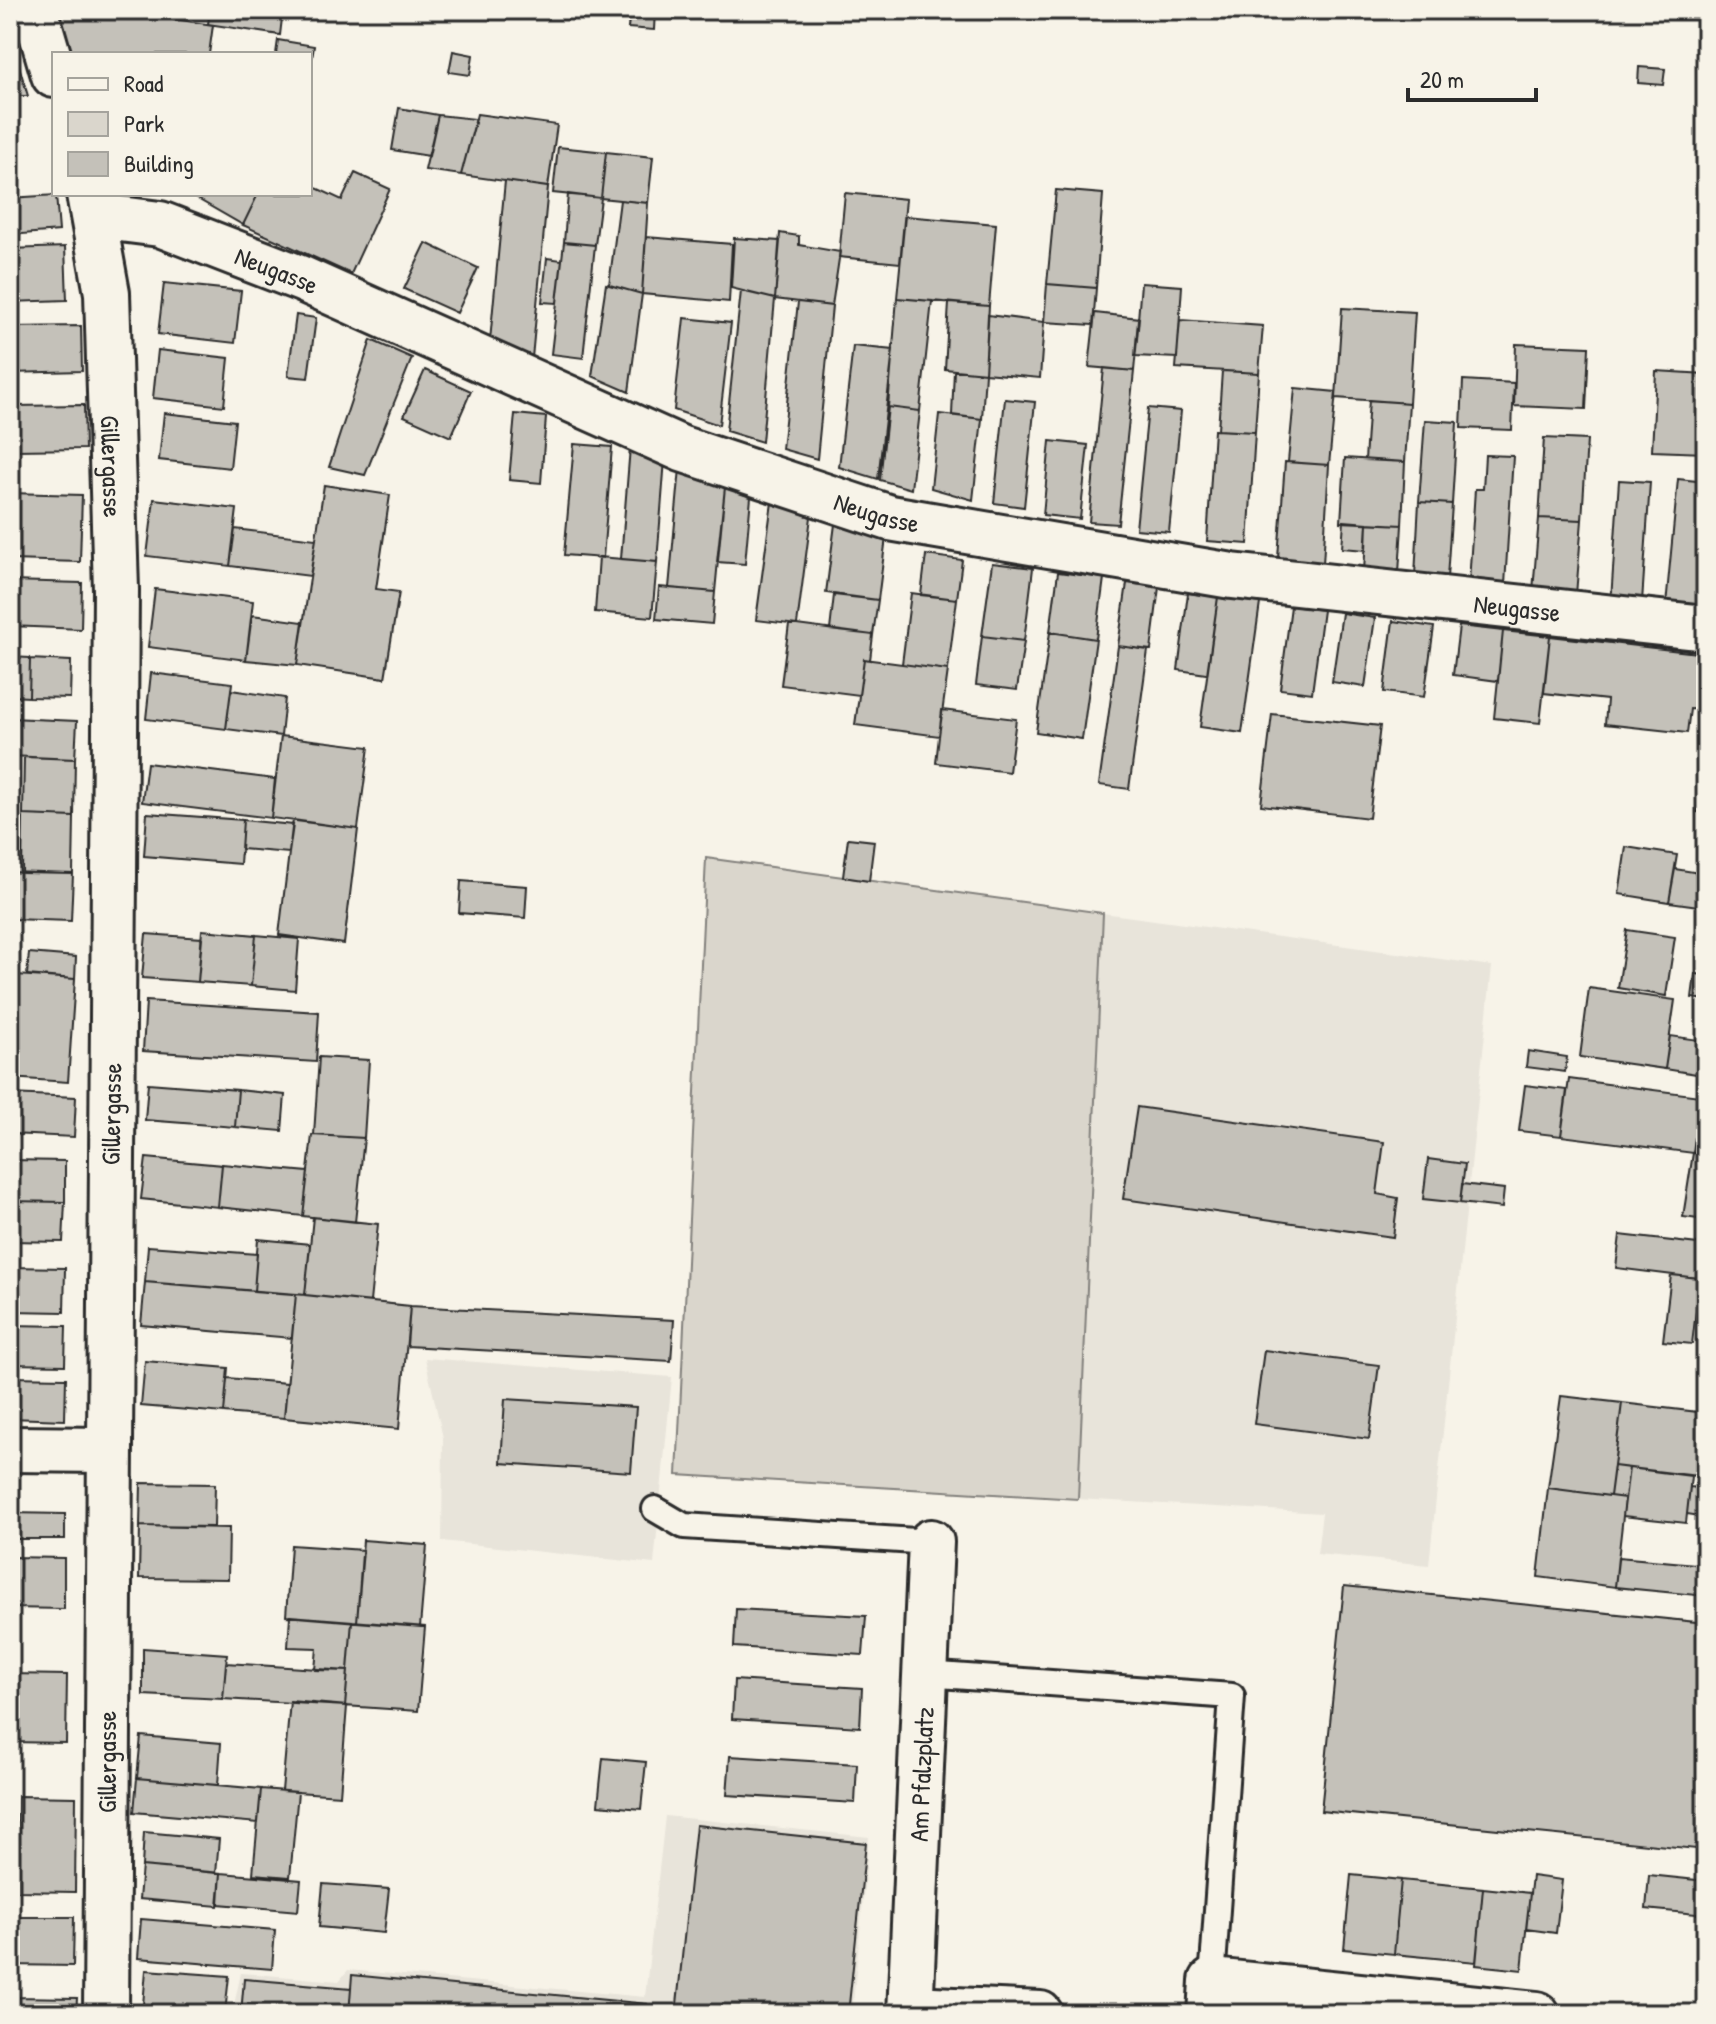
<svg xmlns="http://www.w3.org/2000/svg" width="1716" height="2024" font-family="'Patrick Hand',sans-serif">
<rect width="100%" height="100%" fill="#f7f3e8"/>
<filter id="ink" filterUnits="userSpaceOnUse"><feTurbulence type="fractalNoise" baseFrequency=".0125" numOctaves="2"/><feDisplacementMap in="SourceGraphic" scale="16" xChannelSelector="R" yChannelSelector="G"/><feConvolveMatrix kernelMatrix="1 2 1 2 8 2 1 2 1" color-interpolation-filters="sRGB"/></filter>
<g filter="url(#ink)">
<path fill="#e8e4da" d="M1103,913L1492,966L1429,1565L1317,1554L1322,1513L1078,1499Z
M425,1358L672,1377L654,1564L442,1541L443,1438Z
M665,1816L869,1837L852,2014H232L241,1973L339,1981L348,1970L645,1997Z"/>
<path fill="#dad6cc" stroke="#82807c" stroke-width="2" d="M706,858L1103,913L1078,1499L677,1475Z"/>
<path fill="#c4c1b9" stroke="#2b2b2b" stroke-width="2" d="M59,10H116L213,25L209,54H72Z
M210,10H283L280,35L208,24Z
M441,10H456L454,16L440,14Z
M630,10H655L654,30L628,28Z
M278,40L314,46L310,71V54H276Z
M453,51L473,55L470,75L449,72Z
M16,56L28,96H10V57Z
M1639,67L1665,69L1663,85L1638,83Z
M399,108L438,115L429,156L392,150Z
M477,114L557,125L548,187L461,175Z
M438,115L476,119L461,175L425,170Z
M558,147L606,152L601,198L553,193Z
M606,152L653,157L648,203L601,198Z
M355,173L390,189L351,274L243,225L258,194H310V185L342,200Z
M505,181L548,187L532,358L490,341Z
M1056,190L1103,194L1096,288L1047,284Z
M845,193L906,199L900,263L839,257Z
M189,194H258L243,225Z
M568,194L601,198L595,245L564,242Z
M56,195L59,231L10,235V198Z
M620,200L648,203L642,294L609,285Z
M905,216L996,224L989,306L897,298Z
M780,233L799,236V245L840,252L832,306L775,299Z
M646,237L732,244L729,302L642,294Z
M734,238L780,241L775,299L731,288Z
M564,242L595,245L583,358L551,354Z
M426,243L478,268L457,313L404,289Z
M65,247L67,300L10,302V249Z
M547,258L562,260L557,303L542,302Z
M164,283L241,291L235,343L158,334Z
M1141,283L1182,286L1177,358L1135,356Z
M606,284L642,294L629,392L592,376Z
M1047,284L1096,288L1093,325L1044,322Z
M741,291L775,299L762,442L726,431Z
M897,298L932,301L920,411L888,407Z
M798,302L832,306L817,459L782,449Z
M949,303L989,306L985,373L945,369Z
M1342,308L1415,312L1409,403L1336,398Z
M1095,313L1139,318L1134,371L1089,367Z
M296,315L316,318L308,378L288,376Z
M988,315L1044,322L1040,378L985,373Z
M684,318L731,323L719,425L674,410Z
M1180,320L1263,326L1259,373L1176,368Z
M81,326L82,371L10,373V327Z
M371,340L412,358L365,475L329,467Z
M1516,344L1589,347L1586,409L1514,406Z
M853,346L893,350L878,479L839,467Z
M158,350L229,358L224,406L153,398Z
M1104,368L1134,371L1118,524L1089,522Z
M425,370L471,391L451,437L404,416Z
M954,370L985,373L982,419L952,415Z
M1222,371L1259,373L1255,432L1218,430Z
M1656,371L1706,374V453L1652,451Z
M1463,380L1514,383L1512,430L1461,428Z
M1295,388L1336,392L1329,465L1288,462Z
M1005,399L1035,402L1024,507L994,503Z
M1369,400L1409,403L1405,462L1365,460Z
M84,405L85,449L15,450L14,406Z
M888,407L920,411L911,489L880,480Z
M1148,408L1181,411L1169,532L1136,529Z
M164,413L235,421L230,468L159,460Z
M515,414L546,417L541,483L509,480Z
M939,414L982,419L973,500L931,488Z
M1425,420L1457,422L1452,504L1419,502Z
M1214,430L1255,432L1248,544L1207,541Z
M1544,438L1587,440L1582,520L1539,518Z
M1050,441L1088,445L1080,519L1043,515Z
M574,444L612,447L603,558L564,555Z
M630,447L665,459L657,562L621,559Z
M1485,455L1513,456L1505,585L1469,583L1475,489H1483Z
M1345,458L1405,462L1402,525L1341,522Z
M1285,462L1329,465L1323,564L1278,558Z
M680,468L725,487L715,592L669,588Z
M1678,479L1706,482V608L1666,605Z
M1619,480L1650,482L1642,602L1611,600Z
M324,485L390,495L376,589L399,592L385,678L297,665Z
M725,487L751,497L745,564L717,562Z
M10,493L82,495L80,562L10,560Z
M154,499L237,509L230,566L147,556Z
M772,502L811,517L797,625L756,620Z
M1419,502L1452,504L1447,578L1415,576Z
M1539,518L1582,520L1576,595L1533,591Z
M1344,521L1367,523L1366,550L1342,548Z
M1367,523L1402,525L1399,573L1364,571Z
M835,524L886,537L878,600L826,593Z
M235,529L316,539L310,576L230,566Z
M926,555L962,560L957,599L921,595Z
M599,557L657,562L652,617L595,612Z
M992,563L1033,568L1024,641L982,636Z
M1058,572L1104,578L1096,639L1050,632Z
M10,581L82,583L81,629L10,626Z
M1127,583L1159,587L1151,650L1118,646Z
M659,587L715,592L712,624L656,619Z
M155,589L253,601L246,660L148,647Z
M911,593L957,599L948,670L902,664Z
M1188,593L1218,597L1207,674L1178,670Z
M834,595L878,600L873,635L830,630Z
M1218,597L1260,603L1242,733L1200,727Z
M1291,606L1323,610L1312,693L1280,689Z
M1342,613L1375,618L1365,687L1332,682Z
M252,615L303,622L297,665L246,660Z
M1393,621L1434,627L1424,697L1384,692Z
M789,624L873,635L870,660L864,659L859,695L781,685Z
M1459,626L1503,631L1498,681L1453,675Z
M1503,631L1550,636L1540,723L1494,718Z
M1050,632L1096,639L1082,739L1036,732Z
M982,636L1024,641L1017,690L976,685Z
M1550,636L1706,654L1705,710L1690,709L1687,733L1605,724L1607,700L1544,693Z
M1118,646L1148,650L1129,789L1099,785Z
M10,657L30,658L29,697L10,696Z
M30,659L71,661L70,698L29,697Z
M864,659L948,670L939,736L855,725Z
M151,673L232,683L226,729L146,719Z
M231,690L285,698L281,736L226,729Z
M942,710L1016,719L1009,772L936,763Z
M1272,714L1380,726L1369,818L1261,805Z
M10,718L77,721L75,759L10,756Z
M281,736L369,747L358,829L271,818Z
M24,757L75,759L74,817L23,815Z
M147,763L275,779L271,818L142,802Z
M1704,765L1706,766V813L1697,812Z
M147,813L243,820L240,864L144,856Z
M23,815L74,817L73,874L22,873Z
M243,820L293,825L289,853L241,849Z
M293,820L358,829L344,944L279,935Z
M848,838L874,841L869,881L843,877Z
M10,842H22V873L10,872Z
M1626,847L1677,855L1669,902L1619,894Z
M1675,869L1706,874V907L1669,902Z
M10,872L73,874L71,921L10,919Z
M461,881L527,886L525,918L459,913Z
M202,930L256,935L251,986L198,982Z
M1627,930L1675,937L1666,996L1618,988Z
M146,934L202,938L198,982L142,978Z
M256,935L299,939L295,990L251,986Z
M29,953L76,957L75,979L27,975Z
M1695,974L1706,975V1000L1692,998Z
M16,975L75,979L68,1082L10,1078Z
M1589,988L1675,1000L1665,1069L1580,1057Z
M146,1001L319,1012L316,1062L143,1051Z
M1670,1036L1706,1041L1703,1075L1665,1069Z
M1528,1051L1567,1057L1565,1072L1526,1067Z
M319,1057L369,1060L364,1138L314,1135Z
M1569,1079L1700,1096L1693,1153L1561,1136Z
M148,1083L238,1090L235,1127L145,1120Z
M1525,1085L1567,1090L1561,1136L1519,1131Z
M238,1090L285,1095L282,1131L235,1127Z
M10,1094L76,1097L74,1137L10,1134Z
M1137,1107L1384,1142L1377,1194L1398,1198L1393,1237L1123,1199Z
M1698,1111L1706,1112V1155L1693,1153Z
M312,1135L364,1138L355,1222L303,1216Z
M1693,1153L1706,1155V1220L1683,1217Z
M146,1158L222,1165L218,1207L141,1199Z
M1428,1159L1465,1164L1460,1203L1423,1199Z
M10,1160L65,1161V1202L10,1201Z
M222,1164L308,1172L303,1216L218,1207Z
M1462,1184L1504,1189L1502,1208L1460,1203Z
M10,1201L65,1202L63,1242L10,1241Z
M313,1217L378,1224L370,1302L305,1295Z
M1620,1235L1706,1245V1279L1616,1268Z
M258,1239L310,1244L305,1295L254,1291Z
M148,1246L257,1254L254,1291L145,1282Z
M10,1267L65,1268L64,1312L10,1311Z
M1671,1275L1700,1278L1692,1344L1663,1341Z
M145,1282L296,1294L292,1338L141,1325Z
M296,1294L410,1306L399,1429L284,1418Z
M410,1306L674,1320L671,1361L407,1346Z
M10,1325L66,1326L65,1365L10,1364Z
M1264,1350L1379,1365L1369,1439L1254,1424Z
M145,1361L228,1368L224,1413L141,1406Z
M1706,1365V1413L1700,1412Z
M10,1377L66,1378L65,1420L10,1418Z
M227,1378L287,1383L284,1418L224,1413Z
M1561,1396L1622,1403L1610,1496L1548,1488Z
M505,1399L636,1407L631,1472L501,1463Z
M1622,1403L1706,1413V1477L1614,1466Z
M1614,1466L1629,1468L1625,1498L1610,1496Z
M1629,1468L1691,1476L1686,1523L1623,1516Z
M141,1483L215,1484L214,1527L140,1526Z
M1690,1487L1706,1489V1517L1687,1514Z
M1548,1488L1625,1498L1615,1587L1538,1577Z
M10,1513L65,1514V1539H10Z
M140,1526L229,1528L228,1579L139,1578Z
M363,1540L427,1545L420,1627L357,1622Z
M291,1545L363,1550L357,1622L286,1616Z
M10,1557L64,1558V1609L10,1608Z
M1618,1557L1706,1565V1596L1615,1587Z
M1344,1586L1706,1623V1850L1321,1811Z
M736,1609L866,1616L863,1655L734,1647Z
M290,1616L352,1621L348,1671L315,1670L317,1648L288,1647Z
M352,1621L425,1627L418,1711L345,1706Z
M143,1648L227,1654L223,1699L143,1695Z
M226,1663L348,1671L345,1706L223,1699Z
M10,1674L67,1675L66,1743L10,1742Z
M734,1680L862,1688L860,1727L732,1719Z
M290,1701L347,1706L340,1795L282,1791Z
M141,1736L221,1743L218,1785L137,1778Z
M730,1756L857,1764L855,1803L727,1795Z
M603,1758L646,1762L641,1809L598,1805Z
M137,1778L261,1789L258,1823L134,1812Z
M261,1789L298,1792L290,1877L253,1874Z
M18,1796L76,1797L75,1892L17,1891Z
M696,1825L866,1843L848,2014H676Z
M144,1832L219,1839L216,1873L142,1866Z
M142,1866L221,1873L218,1906L139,1899Z
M221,1873L301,1880L298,1911L219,1904Z
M1351,1875L1401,1880L1394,1954L1344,1949Z
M1649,1875L1706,1881V1915L1646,1909Z
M1532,1876L1562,1880L1556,1933L1526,1929Z
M1401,1880L1483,1888L1476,1962L1394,1954Z
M323,1884L389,1889L384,1933L319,1927Z
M1483,1888L1530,1893L1522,1970L1476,1965Z
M10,1917H74L73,1966L10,1965Z
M141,1919L275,1930L272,1969L138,1958Z
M10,1969H12V2014H10Z
M146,1970L229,1976L225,2013L143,2005Z
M352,1975L647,2004L646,2014H349Z
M244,1979L351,1988L349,2014H241Z
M12,1997L77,1998L76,2014H12Z"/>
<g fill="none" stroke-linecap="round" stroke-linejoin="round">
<defs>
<path id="service" d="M655,1509L684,1526L931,1542
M925,1674L1232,1696L1212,1981"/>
<g id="minor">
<path d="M35,10L54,75"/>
<path id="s1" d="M89,194L107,293L116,590L106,2014"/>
<path id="s2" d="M96,216L160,224L302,279L682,449L890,518L1232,576L1706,628"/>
<path d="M10,1449L108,1450"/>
<path d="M911,2008L1040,2014"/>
<path id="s3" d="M910,2014L931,1542"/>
<path d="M1210,2014L1212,1981L1537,2014"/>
</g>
</defs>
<use href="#service" stroke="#2b2b2b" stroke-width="30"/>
<use href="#minor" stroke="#2b2b2b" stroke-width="50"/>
<use href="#service" stroke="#f7f3e8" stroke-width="24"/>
<use href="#minor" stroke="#f7f3e8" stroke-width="44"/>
</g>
</g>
<g text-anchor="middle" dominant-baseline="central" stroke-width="6" stroke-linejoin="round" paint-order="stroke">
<g font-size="26" fill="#2b2b2b" stroke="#f7f3e8">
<text stroke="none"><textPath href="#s2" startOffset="190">Neugasse</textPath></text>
<text stroke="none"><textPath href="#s1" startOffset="274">Gillergasse</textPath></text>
<text stroke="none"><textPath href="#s2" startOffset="838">Neugasse</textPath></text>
<text stroke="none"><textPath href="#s2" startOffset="1486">Neugasse</textPath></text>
<text transform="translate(111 1114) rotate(-89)">Gillergasse</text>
<text transform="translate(106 1762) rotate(-90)">Gillergasse</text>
<text stroke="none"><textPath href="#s3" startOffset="240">Am Pfalzplatz</textPath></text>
</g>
</g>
<rect width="1716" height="2024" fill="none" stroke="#f7f3e8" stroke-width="40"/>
<rect x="20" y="20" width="1676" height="1984" fill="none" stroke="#2b2b2b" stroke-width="3" filter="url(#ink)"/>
<rect x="52" y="52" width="260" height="144" fill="#f7f3e8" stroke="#a5a39c" stroke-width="2"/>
<rect x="68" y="78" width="40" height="12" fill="#f7f3e8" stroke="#a5a39c" stroke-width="2"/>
<text x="124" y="92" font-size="24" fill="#2b2b2b">Road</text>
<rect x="68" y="112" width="40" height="24" fill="#dad6cc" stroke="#a5a39c" stroke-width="2"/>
<text x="124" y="132" font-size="24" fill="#2b2b2b">Park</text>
<rect x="68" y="152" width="40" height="24" fill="#c4c1b9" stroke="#a5a39c" stroke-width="2"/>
<text x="124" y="172" font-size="24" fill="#2b2b2b">Building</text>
<path d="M1408 88v12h128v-12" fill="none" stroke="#2b2b2b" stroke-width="4"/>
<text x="1420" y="88" font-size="24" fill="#2b2b2b" stroke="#f7f3e8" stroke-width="6" paint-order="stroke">20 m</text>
</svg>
